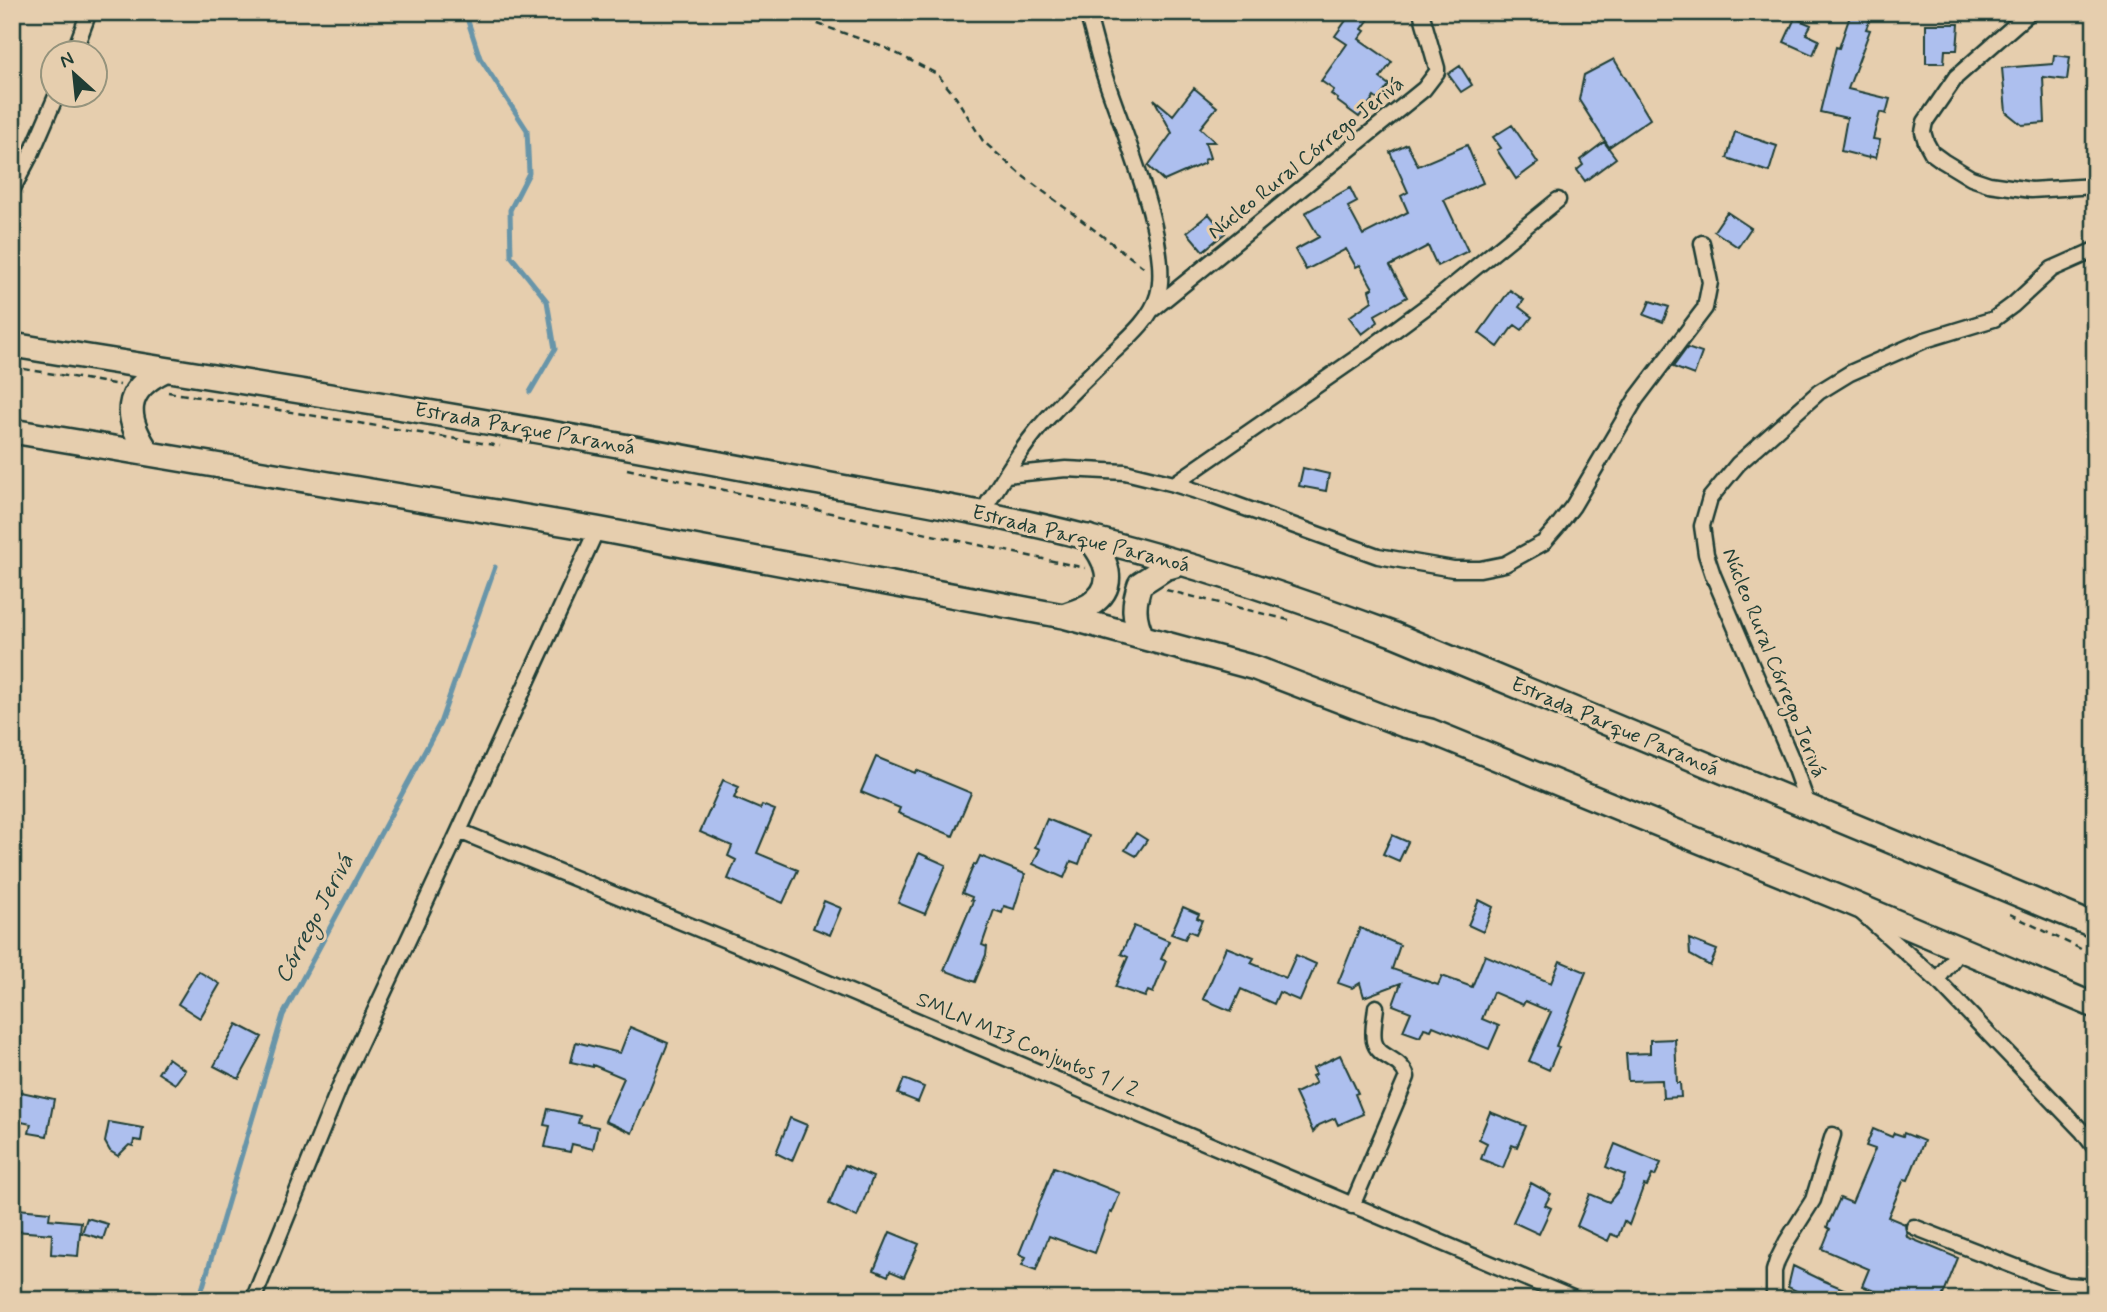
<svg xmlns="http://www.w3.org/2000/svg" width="2107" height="1312" font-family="Mynerve,sans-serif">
<rect width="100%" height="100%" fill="#e6ceae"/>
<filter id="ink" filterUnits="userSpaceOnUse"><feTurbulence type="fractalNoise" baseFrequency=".0143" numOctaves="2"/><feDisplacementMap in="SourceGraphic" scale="14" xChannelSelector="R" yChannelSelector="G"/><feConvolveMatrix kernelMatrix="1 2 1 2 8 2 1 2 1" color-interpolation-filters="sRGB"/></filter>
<g filter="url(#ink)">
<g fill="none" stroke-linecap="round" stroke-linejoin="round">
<path stroke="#6895a9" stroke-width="5" d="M465,12L480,58L527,130L529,173L510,210L511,256L547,301L555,349L530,392
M199,1300L283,1015L440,723L495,567"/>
</g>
<path fill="#adbfee" stroke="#1f3d34" stroke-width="2" d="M1352,12H1374L1362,29L1365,31L1359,39L1392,62L1380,78L1389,85L1378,100L1374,97L1359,117L1337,101L1338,99L1331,94L1334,90L1321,81L1347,44L1335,36Z
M1851,13L1870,19L1866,29L1870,30L1848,89L1890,99L1886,114L1880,112L1873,139L1880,140L1876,158L1869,156V158L1841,151L1847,118L1820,112L1836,47L1839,48Z
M1795,18L1811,25L1806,34L1819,40L1813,55L1784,42Z
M1926,24H1959L1957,50H1945L1944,63H1926Z
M2054,55L2070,57L2067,80L2043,77L2045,123L2022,125L2006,112L2002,68L2053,64Z
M1614,59L1650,119L1609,147L1579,100L1584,75Z
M1460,66L1472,85L1461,92L1448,74Z
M1194,88L1217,107L1200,128L1215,142H1205L1210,158L1204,160L1205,163L1164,181L1148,166L1172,133L1154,99L1173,115Z
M1512,125L1538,163L1516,179L1497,150L1501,148L1493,137Z
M1735,132L1777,146L1769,172L1727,158Z
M1604,142L1616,158L1585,181L1577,170L1583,165L1580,160Z
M1407,144L1418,166L1467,145L1483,183L1444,200L1468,251L1437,266L1428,246L1390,266L1407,297L1375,315L1378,322L1362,334L1349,317L1372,301L1369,290L1373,288L1360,265L1356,267L1346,249L1306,270L1295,250L1319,237L1305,213L1350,188L1357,202L1348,207L1363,235L1408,212L1401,196L1408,192L1390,152Z
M1727,212L1751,228L1738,247L1714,231Z
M1209,214L1225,233L1203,251L1187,232Z
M1510,290L1524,300L1519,307L1532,317L1522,330L1515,325L1511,329L1498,347L1479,333Z
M1650,301L1669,307L1663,322L1644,315Z
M1687,348L1702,353L1694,375L1673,367Z
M1303,468L1329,474L1326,491L1299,486Z
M876,757L915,773L916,770L971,793L953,836L898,813L900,808L861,792Z
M723,780L739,787L734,798L760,809L762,805L775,810L757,853L798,870L783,903L728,879L736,860L728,856L732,846L700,832Z
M1047,819L1089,836L1079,864L1071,861L1064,878L1033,864L1040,849L1035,847Z
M1136,833L1147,840L1136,856L1125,850Z
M1392,835L1408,842L1399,861L1383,854Z
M919,853L946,865L925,914L898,903Z
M980,856L1025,874L1014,909L1004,906L1002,913L994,910L982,945L987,947L986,955L975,982L944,970L973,901L971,900L972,897L962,893L974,864L976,865Z
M1479,900L1493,907L1483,932L1468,925Z
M824,901L841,908L830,935L813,928Z
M1183,907L1199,914L1197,918L1202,920L1196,934L1189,931L1185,939L1171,934Z
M1134,926L1169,941L1161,959L1166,961L1153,993L1148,991L1145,997L1115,987L1128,957L1121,954Z
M1360,928L1400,945L1392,969L1438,985L1442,976L1472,987L1485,955L1551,983L1560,961L1586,972L1556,1046L1559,1047L1549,1070L1529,1061L1551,1012L1525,1001L1523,1005L1493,992L1482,1019L1499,1026L1489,1049L1433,1026L1431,1030L1424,1028L1420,1037L1403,1031L1411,1012L1393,1005L1401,983L1364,997L1360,983L1352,988L1338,983Z
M1689,939L1717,950L1710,966L1690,955Z
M1226,947L1254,958L1251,963L1286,978L1296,955L1316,964L1300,1001L1279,992L1274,1004L1241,989L1231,1011L1203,999Z
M198,971L220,984L200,1018L178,1004Z
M237,1024L262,1037L239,1079L214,1066Z
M630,1027L668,1043L632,1133L605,1121L624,1078L593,1065V1067L571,1062L576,1042L620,1053Z
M1675,1039L1677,1083H1680L1681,1097L1663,1098L1662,1080L1628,1081L1626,1054L1650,1053V1040Z
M1340,1055L1358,1093L1355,1094L1363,1114L1338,1125L1335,1118L1319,1125L1313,1132L1295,1093L1316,1083L1312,1076L1316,1074L1313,1068Z
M168,1058L185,1070L175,1084L158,1073Z
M904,1079L924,1087L918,1102L898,1094Z
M12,1090L54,1099L47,1136L29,1133L31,1124L12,1120Z
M548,1109L580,1116L578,1123L598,1127L593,1149L572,1144L570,1152L545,1147L550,1126L544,1125Z
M1490,1112L1526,1126L1517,1147L1512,1145L1503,1168L1481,1159L1487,1143L1479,1139Z
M790,1118L807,1125L792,1161L776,1153Z
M109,1122L143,1128L141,1141L134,1140L133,1146L129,1145L118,1156L110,1151L105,1142Z
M1873,1129L1892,1137L1894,1133L1903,1136L1904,1133L1924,1141L1908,1180L1904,1179L1888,1217L1905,1224L1907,1237L1958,1258L1941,1300H1896L1862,1286L1869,1269L1822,1249L1830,1229L1827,1227L1840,1198L1852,1203L1875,1149L1866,1146Z
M1615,1144L1661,1163L1655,1176L1652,1175L1647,1186L1644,1185L1629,1225L1624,1221L1618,1237L1611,1234L1608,1241L1577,1226L1590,1194L1609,1202L1620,1189L1625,1175L1606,1167Z
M845,1165L873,1177L857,1217L829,1204Z
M1054,1167L1120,1193L1112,1213L1110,1212L1095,1253L1049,1236L1036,1270L1022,1265L1026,1257L1019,1254Z
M1531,1183L1551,1194L1545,1205L1551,1208L1539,1234L1513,1222Z
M17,1209L50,1212L49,1219L81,1222L78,1256L51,1254L52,1234L15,1231Z
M87,1218L108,1224L103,1239L82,1233Z
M890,1232L919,1244L904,1277L890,1271L888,1276L874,1270Z
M1793,1266L1822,1280L1870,1300H1804L1805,1295L1788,1287Z"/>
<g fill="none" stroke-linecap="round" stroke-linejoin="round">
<defs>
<path id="minor" d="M2030,12L1956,77L1925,122L1923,132L1926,142L1932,153L1943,161L1971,178L1989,184L2031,190L2095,186
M74,52L89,12
M12,190L32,152L57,94
M1153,309L1424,89L1437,72V68L1421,12
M1006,475L1066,469L1125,472L1174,484L1209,495L1378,556L1453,569H1480L1505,564L1543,543L1557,527L1573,506L1636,399L1705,308L1710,282L1702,243
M1174,484L1365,352L1438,298L1558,200
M981,514C998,487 1014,459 1034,434C1056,406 1083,382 1108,357C1126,340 1151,320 1158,295C1172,243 1121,127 1104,74C1098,54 1093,33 1087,12
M1809,808L1791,758L1713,575L1706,554L1702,526L1710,498L1738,464L1819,392L1850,373L1925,340L1994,319L2013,305L2052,269L2095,250
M459,831L767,957L1577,1300
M1862,913L1937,980L2083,1132L2095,1148
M1937,980L1960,950
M1352,1206L1407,1077C1401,1057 1378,1059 1374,1041C1372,1030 1375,1018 1376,1007
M1914,1227L2047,1279L2067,1285L2095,1287
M253,1300L340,1086L459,831L597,529
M1774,1300V1271L1777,1261L1787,1241L1813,1200L1833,1135"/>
<path id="primary" d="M12,345C270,386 527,426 783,476C886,496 989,512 1090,538C1194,564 1295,598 1395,635L2095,926
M12,431L597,529L1063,616L1255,668L1404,725L1430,731L1849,902L2095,1006
M149,454C124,418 122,390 165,370
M1063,616C1071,613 1082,610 1090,605C1120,585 1106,559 1088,537
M1142,637C1133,617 1133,604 1140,584L1165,568L1183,563"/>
</defs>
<use href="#minor" stroke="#1f3d34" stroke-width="19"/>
<use href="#primary" stroke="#1f3d34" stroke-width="28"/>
<path stroke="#1f3d34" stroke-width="2.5" stroke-dasharray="7 5" stroke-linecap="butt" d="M797,12L818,24L886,48L937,74L955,96L983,141L1019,173L1146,269
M12,367L120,385
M168,392L500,446
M627,469L1085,568
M1166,590L1289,620
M2010,914L2095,956"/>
<use href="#minor" stroke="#e6ceae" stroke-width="14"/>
<use href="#primary" stroke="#e6ceae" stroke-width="23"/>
</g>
</g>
<g text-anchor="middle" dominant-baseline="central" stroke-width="6" stroke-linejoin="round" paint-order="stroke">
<g font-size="21" fill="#1f3d34" stroke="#e6ceae">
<text transform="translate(1306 158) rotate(-39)">Núcleo Rural Córrego Jerivá</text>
<text transform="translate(525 429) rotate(10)">Estrada Parque Paranoá</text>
<text transform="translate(1081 539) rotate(14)">Estrada Parque Paranoá</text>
<text transform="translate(1774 663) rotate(68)">Núcleo Rural Córrego Jerivá</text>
<text transform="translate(1615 727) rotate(23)">Estrada Parque Paranoá</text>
<text transform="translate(1027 1045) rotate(23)">SMLN MI3 Conjuntos 1 / 2</text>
</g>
<g font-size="23" font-style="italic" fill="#25443e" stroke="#e6ceae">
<text transform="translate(315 919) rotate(-62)">Córrego Jerivá</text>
</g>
</g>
<rect width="2107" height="1312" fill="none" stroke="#e6ceae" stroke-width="42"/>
<rect x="21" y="21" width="2065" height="1270" fill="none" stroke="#1f3d34" stroke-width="2.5" filter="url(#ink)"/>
<g transform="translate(74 74) rotate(333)"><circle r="33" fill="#e6ceae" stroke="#96947d" stroke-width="2"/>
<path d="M0-5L12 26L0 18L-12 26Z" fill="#1f3d34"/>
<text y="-10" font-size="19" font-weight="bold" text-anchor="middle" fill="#1f3d34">N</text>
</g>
</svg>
